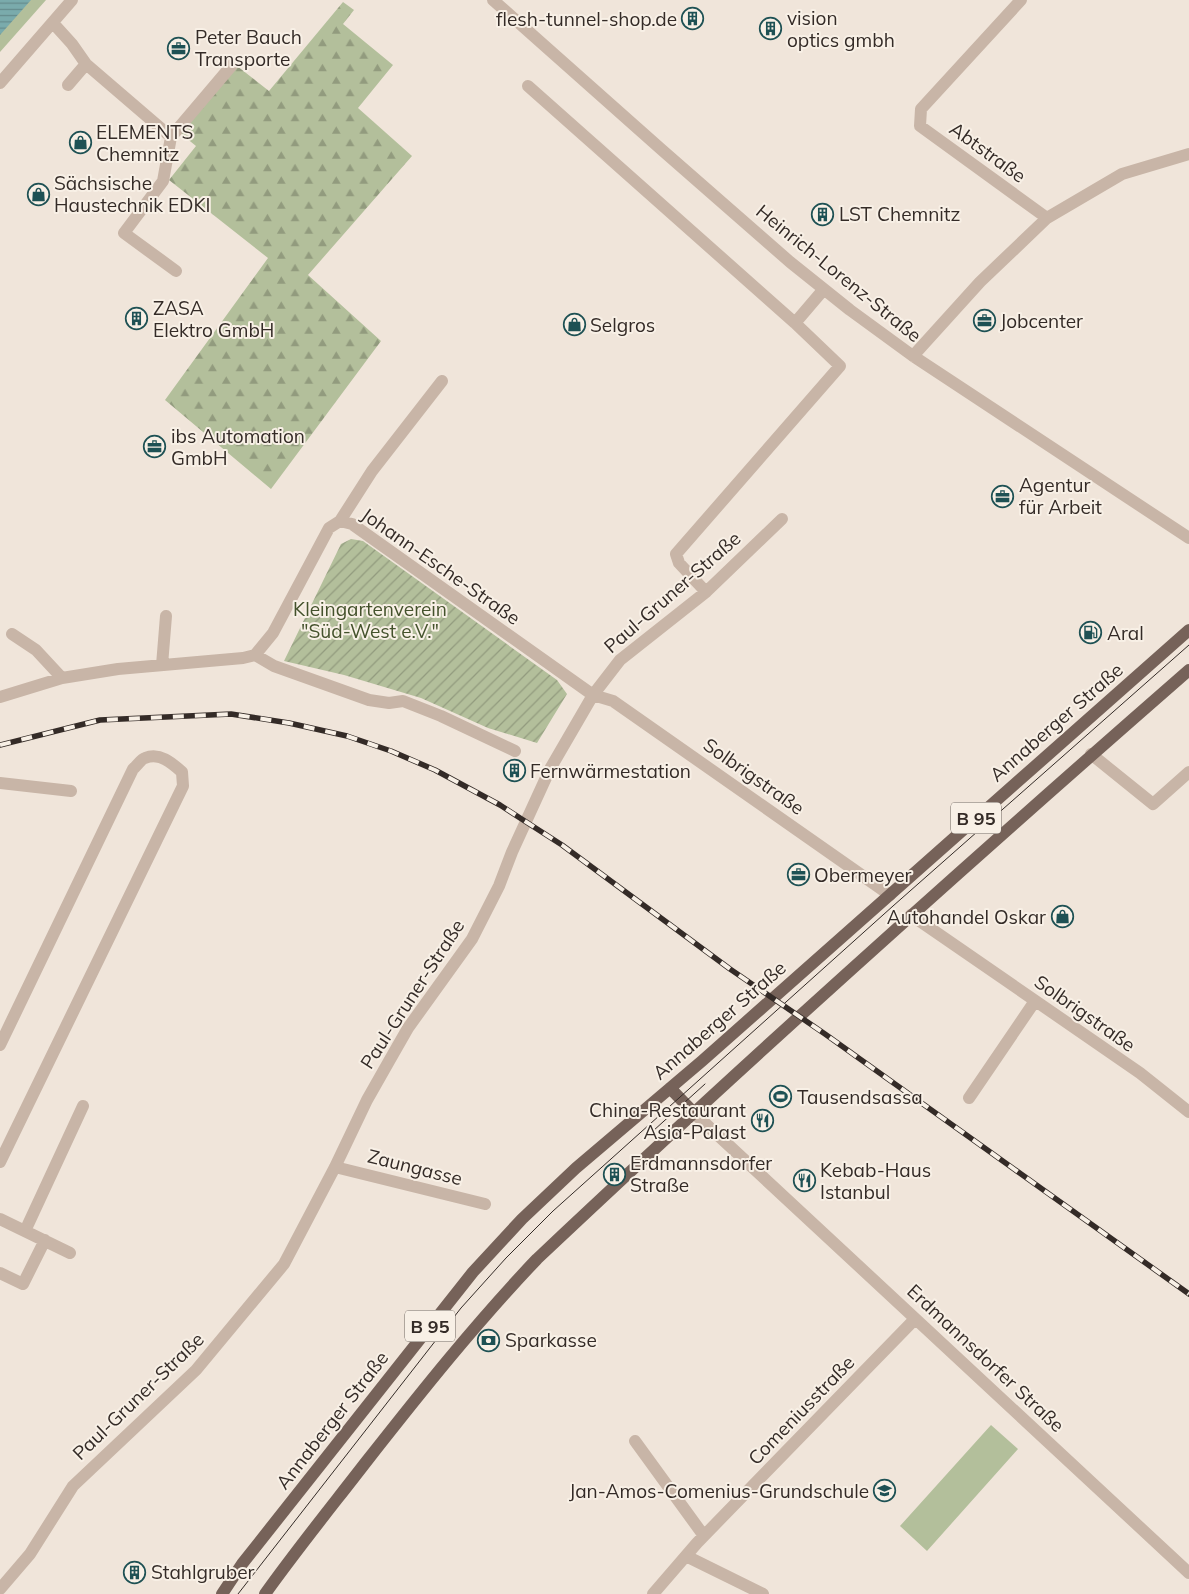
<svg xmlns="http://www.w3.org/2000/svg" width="1189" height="1594" font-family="Mulish,sans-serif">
<defs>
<pattern id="forest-firs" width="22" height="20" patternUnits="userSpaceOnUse" patternTransform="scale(1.25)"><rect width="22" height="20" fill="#b3bf9b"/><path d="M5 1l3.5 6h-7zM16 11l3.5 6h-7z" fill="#929b7e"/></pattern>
<pattern id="garden-furrows" width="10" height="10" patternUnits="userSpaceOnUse" patternTransform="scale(1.25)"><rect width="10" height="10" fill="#b3bf9b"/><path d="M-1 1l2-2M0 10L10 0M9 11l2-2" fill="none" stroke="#929b7e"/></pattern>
<pattern id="water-rules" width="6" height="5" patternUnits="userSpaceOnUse" patternTransform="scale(1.25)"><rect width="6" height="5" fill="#7aabac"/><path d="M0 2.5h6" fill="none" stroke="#658b8c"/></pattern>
</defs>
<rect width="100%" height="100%" fill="#f0e5da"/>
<path fill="url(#forest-firs)" d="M343,2L354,10L343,24L393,65L358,108L412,156L308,275L381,341L271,489L165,400L268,258L169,180L196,146L180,133L237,66L269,91Z"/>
<path fill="#b3bf9b" d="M0,0H46L0,52Z
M991,1425L1018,1449L927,1551L900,1526Z"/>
<path fill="url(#garden-furrows)" d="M351,539L363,541L557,680L567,694L537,743L488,728L421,698L344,675L284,661L341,544Z"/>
<path fill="url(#water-rules)" d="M0,0H31L0,35Z"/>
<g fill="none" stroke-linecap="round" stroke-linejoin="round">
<path stroke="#c8b5a7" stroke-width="12" d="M493,0L662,150L790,262L850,310L913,356L1189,538
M1021,0L921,109L920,126L1047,218
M53,23L72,44L86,64L171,137
M0,83L72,0
M68,85L86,64
M528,86L795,323L840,366L676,554L679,563L706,592
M176,271L124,233L163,181L171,137L232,65
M795,323L824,289
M913,356L980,282L1047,218L1122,174L1189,154
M340,521L372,471L442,381
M12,634L36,650L62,678
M255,655L274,666L369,700L389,703L403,701L441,716L515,751
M162,665L166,616
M0,697L62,678L118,669L243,658L255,655L273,633L329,528L340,521L352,524L593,695L613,701L890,895
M1091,754L1153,804L1189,772
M0,783L71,791
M911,915L1140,1073L1189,1112
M0,1045L133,769C137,766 141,759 145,758C160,752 172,763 182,772L183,786L0,1162
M969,1098L1035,1001
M694,1113L1189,1573
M335,1167L485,1204
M0,1219L70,1253
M25,1231L83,1106
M0,1273L23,1284L45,1240
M635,1441L704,1536
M686,1556L763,1594
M0,1589L30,1554L73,1486L196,1370L284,1264L335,1167L367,1100L388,1063L408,1028L472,939L499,886L512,852L550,769L593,695L620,660L706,592L782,519
M653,1594L697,1543L915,1319"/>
<path stroke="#766259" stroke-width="12" d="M670,1088L694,1113
M222,1594L242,1564L473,1272L522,1219L576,1168L702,1061L1189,630
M265,1594C297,1549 332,1506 366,1462C421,1392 476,1323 537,1259C750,1058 968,863 1189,670"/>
<path stroke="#342b27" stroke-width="1" d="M653,1131L705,1084
M238,1594L461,1308L506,1258L553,1211L893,906L1189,645"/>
<defs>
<path id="rail" d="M0,745L100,720L231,714L289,723L347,736L391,751L435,770L500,805L562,845L730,969L825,1034L1189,1294"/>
</defs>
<use href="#rail" stroke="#342b27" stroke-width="5.5"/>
<use href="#rail" stroke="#f8f0e6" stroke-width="4" stroke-dasharray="11" stroke-linecap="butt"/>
</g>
<defs>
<symbol id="building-ring" viewBox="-11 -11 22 22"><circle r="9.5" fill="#f8f0e6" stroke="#1e5154" stroke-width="1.5"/><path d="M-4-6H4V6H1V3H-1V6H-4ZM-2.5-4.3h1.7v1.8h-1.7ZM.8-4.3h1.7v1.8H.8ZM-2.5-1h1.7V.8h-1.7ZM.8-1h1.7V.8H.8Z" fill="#1e5154"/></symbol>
<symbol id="office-ring" viewBox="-11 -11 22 22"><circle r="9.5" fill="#f8f0e6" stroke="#1e5154" stroke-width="1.5"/><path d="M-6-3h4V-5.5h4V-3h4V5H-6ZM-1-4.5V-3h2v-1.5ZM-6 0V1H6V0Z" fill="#1e5154"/></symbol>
<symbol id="shop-ring" viewBox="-11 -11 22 22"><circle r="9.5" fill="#f8f0e6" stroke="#1e5154" stroke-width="1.5"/><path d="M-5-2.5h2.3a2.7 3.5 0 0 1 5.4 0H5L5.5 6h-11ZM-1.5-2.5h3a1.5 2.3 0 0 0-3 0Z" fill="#1e5154"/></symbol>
<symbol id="fuel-ring" viewBox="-11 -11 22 22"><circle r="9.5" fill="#f8f0e6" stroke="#1e5154" stroke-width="1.5"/><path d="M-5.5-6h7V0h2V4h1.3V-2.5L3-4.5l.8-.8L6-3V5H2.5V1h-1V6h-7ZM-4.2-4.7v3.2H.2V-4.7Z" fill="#1e5154"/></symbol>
<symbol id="stadium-ring" viewBox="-11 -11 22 22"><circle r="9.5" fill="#f8f0e6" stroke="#1e5154" stroke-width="1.5"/><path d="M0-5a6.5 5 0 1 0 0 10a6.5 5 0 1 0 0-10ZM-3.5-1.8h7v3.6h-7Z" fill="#1e5154"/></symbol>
<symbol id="restaurant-ring" viewBox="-11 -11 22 22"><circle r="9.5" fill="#f8f0e6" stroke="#1e5154" stroke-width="1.5"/><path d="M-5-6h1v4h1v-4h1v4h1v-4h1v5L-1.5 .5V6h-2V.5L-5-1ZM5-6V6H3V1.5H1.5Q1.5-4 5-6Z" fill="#1e5154"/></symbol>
<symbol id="bank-ring" viewBox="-11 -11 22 22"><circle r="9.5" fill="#f8f0e6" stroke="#1e5154" stroke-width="1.5"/><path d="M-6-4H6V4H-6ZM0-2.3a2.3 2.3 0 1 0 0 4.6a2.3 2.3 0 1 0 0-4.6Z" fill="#1e5154"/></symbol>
<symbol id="school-ring" viewBox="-11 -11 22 22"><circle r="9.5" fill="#f8f0e6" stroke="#1e5154" stroke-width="1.5"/><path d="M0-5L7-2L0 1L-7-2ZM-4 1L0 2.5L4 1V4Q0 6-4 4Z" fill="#1e5154"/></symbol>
</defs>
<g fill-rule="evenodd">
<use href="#building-ring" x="680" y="6" width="25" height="25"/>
<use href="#building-ring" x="758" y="16" width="25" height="25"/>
<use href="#office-ring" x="166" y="36" width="25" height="25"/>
<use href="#shop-ring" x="68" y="130" width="25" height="25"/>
<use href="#shop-ring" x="26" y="182" width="25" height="25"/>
<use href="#building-ring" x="810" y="202" width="25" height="25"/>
<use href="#building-ring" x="124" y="306" width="25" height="25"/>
<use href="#office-ring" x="972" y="308" width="25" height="25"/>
<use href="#shop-ring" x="562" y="312" width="25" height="25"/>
<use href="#office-ring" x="142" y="434" width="25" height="25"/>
<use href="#office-ring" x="990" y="484" width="25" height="25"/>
<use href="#fuel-ring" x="1078" y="620" width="25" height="25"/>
<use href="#building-ring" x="502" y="758" width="25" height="25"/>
<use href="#office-ring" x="786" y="862" width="25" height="25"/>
<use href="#shop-ring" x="1050" y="904" width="25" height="25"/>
<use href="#stadium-ring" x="768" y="1084" width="25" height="25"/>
<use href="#restaurant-ring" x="750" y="1108" width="25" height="25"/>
<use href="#building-ring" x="602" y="1162" width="25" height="25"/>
<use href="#restaurant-ring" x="792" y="1168" width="25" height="25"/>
<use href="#bank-ring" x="476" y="1328" width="25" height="25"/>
<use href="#school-ring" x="872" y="1478" width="25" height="25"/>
<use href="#building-ring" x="122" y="1560" width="25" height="25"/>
</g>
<g text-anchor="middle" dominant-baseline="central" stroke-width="4" stroke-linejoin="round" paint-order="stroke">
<g fill="#f8f0e6" stroke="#6f6660" stroke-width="1">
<rect x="951" y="802.5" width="50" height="31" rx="4"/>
<rect x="405" y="1310.5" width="50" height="31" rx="4"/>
</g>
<g font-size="18" font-weight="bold" fill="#342b27">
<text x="976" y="818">B 95</text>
<text x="430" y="1326">B 95</text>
</g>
<g font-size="19" fill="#342b27" stroke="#f8f0e6" text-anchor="start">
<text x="787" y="18">vision<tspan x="787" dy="22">optics gmbh</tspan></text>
<text x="677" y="19" text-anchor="end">flesh-tunnel-shop.de</text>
<text x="195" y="37">Peter Bauch<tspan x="195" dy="22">Transporte</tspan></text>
<text x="96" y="132">ELEMENTS<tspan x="96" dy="22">Chemnitz</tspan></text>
<text x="54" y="183">Sächsische<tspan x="54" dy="22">Haustechnik EDKI</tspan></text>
<text x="839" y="214">LST Chemnitz</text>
<text x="153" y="308">ZASA<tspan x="153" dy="22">Elektro GmbH</tspan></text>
<text x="1000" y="321">Jobcenter</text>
<text x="590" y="325">Selgros</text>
<text x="171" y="436">ibs Automation<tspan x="171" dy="22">GmbH</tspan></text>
<text x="1019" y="485">Agentur<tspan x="1019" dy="22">für Arbeit</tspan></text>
<text x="1107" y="633">Aral</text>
<text x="530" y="771">Fernwärmestation</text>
<text x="814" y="875">Obermeyer</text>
<text x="1046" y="917" text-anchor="end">Autohandel Oskar</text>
<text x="797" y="1097">Tausendsassa</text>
<text x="746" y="1110" text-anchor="end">China-Restaurant<tspan x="746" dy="22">Asia-Palast</tspan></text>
<text x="630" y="1163">Erdmannsdorfer<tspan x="630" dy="22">Straße</tspan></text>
<text x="820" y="1170">Kebab-Haus<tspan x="820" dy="22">Istanbul</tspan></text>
<text x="505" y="1340">Sparkasse</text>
<text x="869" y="1491" text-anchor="end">Jan-Amos-Comenius-Grundschule</text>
<text x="151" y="1572">Stahlgruber</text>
</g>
<g font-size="19" fill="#342b27" stroke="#f8f0e6">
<text transform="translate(988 152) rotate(36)">Abtstraße</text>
<text transform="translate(839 273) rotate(39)">Heinrich-Lorenz-Straße</text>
<text transform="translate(441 566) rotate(35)">Johann-Esche-Straße</text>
<text transform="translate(672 592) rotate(-41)">Paul-Gruner-Straße</text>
<text transform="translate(1056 722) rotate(-41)">Annaberger Straße</text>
<text transform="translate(754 776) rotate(35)">Solbrigstraße</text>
<text transform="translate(412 994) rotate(-57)">Paul-Gruner-Straße</text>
<text transform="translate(1085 1013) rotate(35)">Solbrigstraße</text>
<text transform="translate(719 1020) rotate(-41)">Annaberger Straße</text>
<text transform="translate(415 1167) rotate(14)">Zaungasse</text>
<text transform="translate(986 1358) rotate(43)">Erdmannsdorfer Straße</text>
<text transform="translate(138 1396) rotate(-44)">Paul-Gruner-Straße</text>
<text transform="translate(801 1410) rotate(-46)">Comeniusstraße</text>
<text transform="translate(332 1420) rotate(-52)">Annaberger Straße</text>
</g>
<g font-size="19" fill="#44522c" stroke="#f8f0e6">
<text x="370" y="609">Kleingartenverein<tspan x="370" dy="22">"Süd-West e.V."</tspan></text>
</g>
</g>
</svg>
